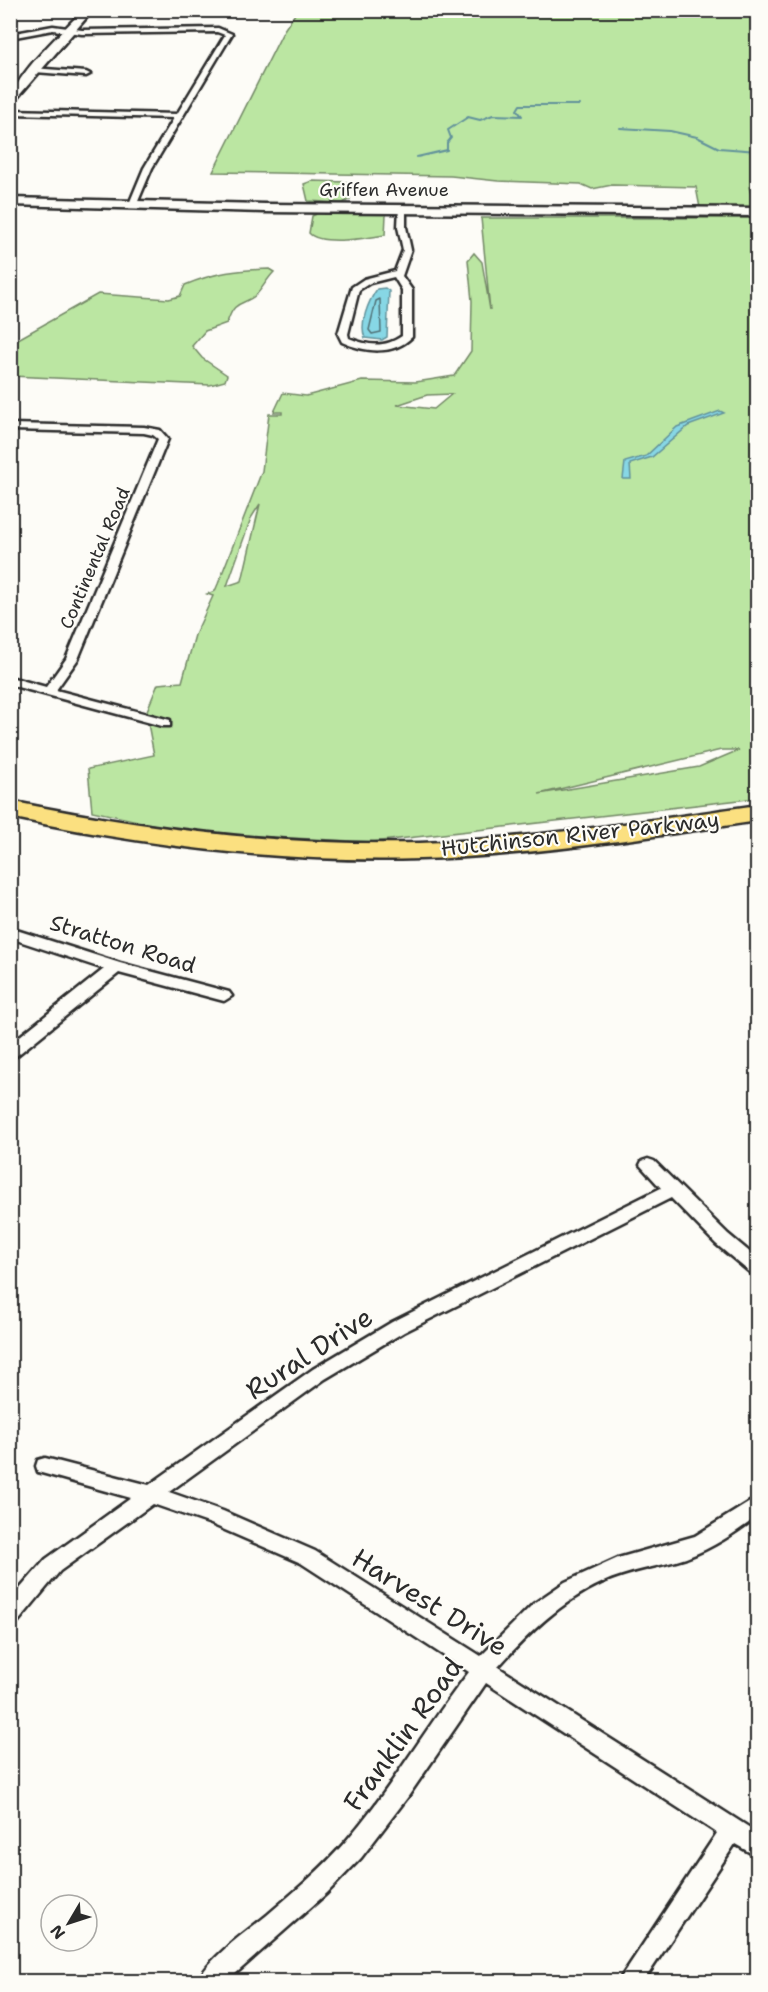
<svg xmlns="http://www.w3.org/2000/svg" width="768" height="1992" font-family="'Shantell Sans',sans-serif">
<rect width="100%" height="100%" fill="#fdfcf7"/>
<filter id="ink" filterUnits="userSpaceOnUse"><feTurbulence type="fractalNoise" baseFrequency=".0167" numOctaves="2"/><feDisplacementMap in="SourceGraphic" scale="12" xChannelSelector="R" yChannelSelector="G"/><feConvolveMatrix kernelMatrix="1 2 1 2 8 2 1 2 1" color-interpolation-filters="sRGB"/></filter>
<g filter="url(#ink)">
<path fill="#bbe6a2" stroke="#738866" stroke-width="1.5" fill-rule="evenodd" d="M297,11H757L758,187H749L755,209L700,208L696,187L612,185L592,189L581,184L498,181L451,176L213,172L284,30Z
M312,181L347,182L351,184L350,199L343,203L308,201L304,184Z
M324,211H379L386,215L385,235C369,238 320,246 309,233L312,216Z
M481,218H757V798L372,842L154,831L156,825L92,811L88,769L154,755L146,713L158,684L182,682L195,635L213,596L207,594L215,591L218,584L262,471L269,414H282V412H274L283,393L306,396L362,381L416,382L454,376L471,351L472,301L468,260L474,253L482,262L490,310ZM452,394L434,409L397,405L427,395ZM260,504L242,581L227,586L251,518ZM721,750H739L699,767L539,794Z
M269,269L274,272C267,279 262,289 256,295C242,307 235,298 227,323L205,331L192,346L202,358L227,375L225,381L210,385L11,376V343L98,294L169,299L180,296L185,285C216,272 237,270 269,269Z"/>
<path fill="#87d7e5" stroke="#62929b" stroke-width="1.5" d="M385,288L389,291L387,337L382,340L365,338C359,324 368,302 377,289Z
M720,411L724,413L688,426L652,457L630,464L631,479H623L625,462L646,456L677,427Z"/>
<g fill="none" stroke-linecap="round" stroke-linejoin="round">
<path stroke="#507075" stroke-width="1.5" d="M380,299L381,332L372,334L369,330L376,301Z"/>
<path stroke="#62929b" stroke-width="2" d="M620,128L670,131L697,137L719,148L758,151
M417,157L447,150V143L451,138L448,130L468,117L480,120L493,115L522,116L517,110L520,105H580"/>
<defs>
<path id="street" d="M53,26L82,30L218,28L232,34L152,168L136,206L129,204L144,168L174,118L10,114V110L177,114L225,35L217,32L82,34L53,30L10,38V34Z
M32,68L86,72L90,74L86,76L35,72Z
M399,206L406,208V227L411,250L402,276L412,290V337C393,356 364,352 342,342L338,334L352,287L364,279L395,271L403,250L398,227ZM394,277L402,290V336C385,348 368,346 349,338L348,334L359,290L370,283Z
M10,424L144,427L160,430L168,439L78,659L56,690L170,720V726H162L10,685V677L46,687L66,659L158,439L153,435L144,433L10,430Z
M10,928L120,963L229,992L232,996L224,1001L119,973L15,1057L10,1058V1044L104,969L10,938Z
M648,1159L654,1161L728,1234L758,1259V1276L752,1274L716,1244L671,1198L404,1332L325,1379L169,1492L223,1511L315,1551L481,1656L533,1604L565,1582L618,1558L695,1536L758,1497V1516C735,1533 713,1548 686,1558C658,1567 628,1570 601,1583C560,1602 528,1634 498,1667L758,1833V1857L735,1844L643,1982H618L717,1833L486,1683L407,1798L361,1858L327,1893L226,1982H198C207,1959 246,1932 266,1916C294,1892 322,1869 346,1841C392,1788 426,1727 469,1672L301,1563L211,1524L153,1504L60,1571L17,1623L10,1625V1600L46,1559L131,1498L38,1472L36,1466L38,1460L45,1458L149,1485L313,1369L392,1322L661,1188L640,1165L642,1161Z"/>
<path id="secondary" d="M83,10H93L10,106C10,78 64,31 83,10Z
M10,198L265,204L758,208V216L265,212L10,205Z"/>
<path id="highway" d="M10,801C145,829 282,846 420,843C533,839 645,821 758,805V821C645,837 533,856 420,859C282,863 145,846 10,817Z"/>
</defs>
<use href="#street" stroke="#2b2b2b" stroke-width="5"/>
<use href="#secondary" stroke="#2b2b2b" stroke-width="5"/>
<use href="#highway" stroke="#2b2b2b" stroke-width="5"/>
<use href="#street" fill="#fdfcf7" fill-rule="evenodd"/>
<use href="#secondary" fill="#fdfcf7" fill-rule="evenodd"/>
<use href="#highway" fill="#fbe080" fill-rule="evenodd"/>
</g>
</g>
<g text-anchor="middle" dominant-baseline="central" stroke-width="4.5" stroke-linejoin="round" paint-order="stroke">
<g font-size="18" fill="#2b2b2b" stroke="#fdfcf7">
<text x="384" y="190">Griffen Avenue</text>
<text transform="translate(95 558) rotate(-67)">Continental Road</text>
</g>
<g font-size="22" fill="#2b2b2b" stroke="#fdfcf7">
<text transform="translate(580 834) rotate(-6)">Hutchinson River Parkway</text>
<text transform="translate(123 944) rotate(17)">Stratton Road</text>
</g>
<g font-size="27" fill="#2b2b2b" stroke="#fdfcf7">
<text transform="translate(309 1353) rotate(-33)">Rural Drive</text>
<text transform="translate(430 1602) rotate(32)">Harvest Drive</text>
<text transform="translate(403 1734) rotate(-54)">Franklin Road</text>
</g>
</g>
<rect width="768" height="1992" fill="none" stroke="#fdfcf7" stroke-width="36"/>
<rect x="18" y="18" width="732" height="1956" fill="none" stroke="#2b2b2b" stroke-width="2" filter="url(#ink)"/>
<g transform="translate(69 1923) rotate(231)"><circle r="28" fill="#fdfcf7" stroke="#a9a8a5" stroke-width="1.5"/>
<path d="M0-4.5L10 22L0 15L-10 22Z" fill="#2b2b2b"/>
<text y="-9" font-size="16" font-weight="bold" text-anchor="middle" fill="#2b2b2b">N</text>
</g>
</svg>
